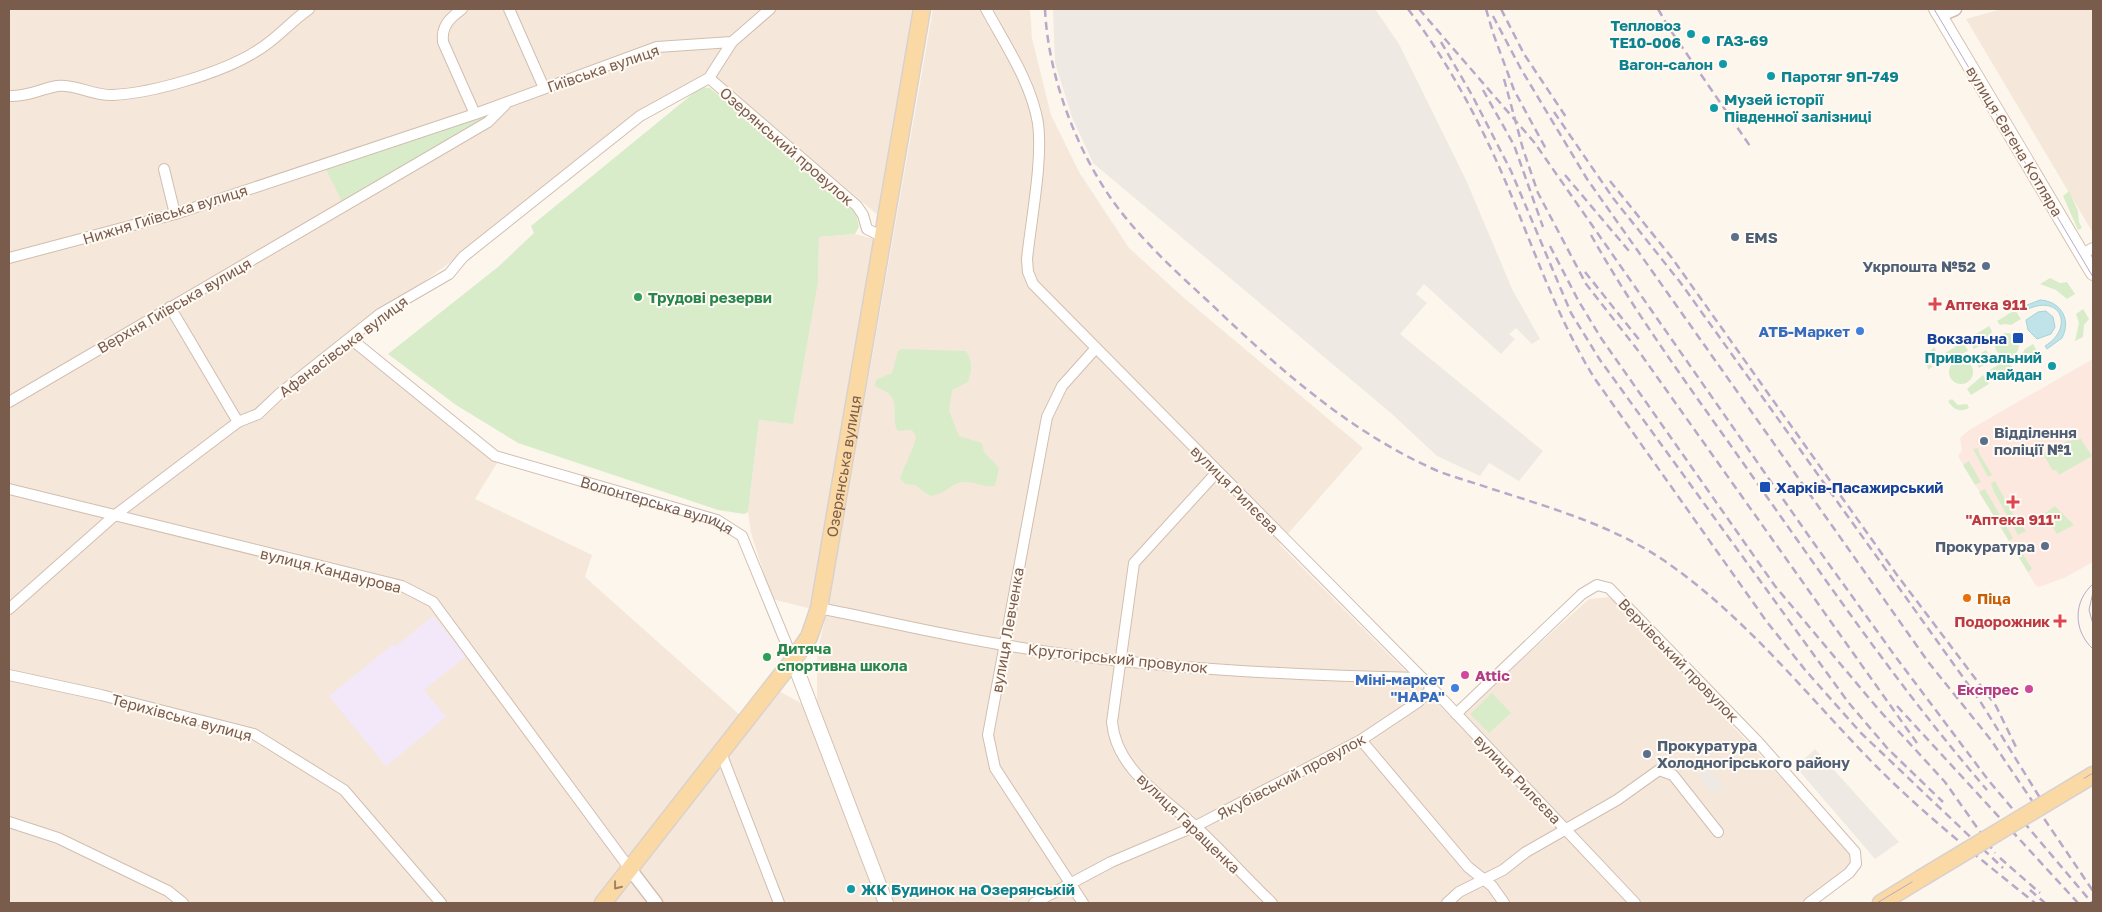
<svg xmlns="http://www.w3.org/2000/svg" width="2102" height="912" font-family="'Golos Text',sans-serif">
<rect width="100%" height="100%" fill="#fdf6ec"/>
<path fill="#f5e8da" d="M9,9H919L879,216L708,73L639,115L459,256L346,338L497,463L475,499L592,555L585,577L741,716L595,903H9Z
M933,9H1030L1032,38L1051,115L1079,172L1129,248L1184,298L1363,448L1279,544L1454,720L1589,599L1611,597L1852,853V862L1847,872L1802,903H894L817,701V653L830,598Z
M2001,9H2093V233L1966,19Z
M855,234L874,239L812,609L772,599L751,533L748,512L759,420L793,423L818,283L819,237Z
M775,689L801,703L879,903H609Z"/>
<path fill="#fde8e0" d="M2093,359V562L2064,578L2039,587L2036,586L1958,456L1962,450L1960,438L1969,430Z"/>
<path fill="#efe9e4" d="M1053,9H1375L1399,44L1467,182L1512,289L1540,339L1532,344L1516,328L1509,334L1515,339L1501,354L1424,284L1416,294L1427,303L1400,334L1543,451L1519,481L1489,463L1480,476L1437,456L1392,414L1093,163L1072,117L1055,63Z
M1815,749L1899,842L1875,859L1796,767Z
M1708,767L1724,786L1714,794L1698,776Z"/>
<path fill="#f3e8fa" d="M433,616L466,656L424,690L446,717L386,766L329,696L392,645L396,646Z"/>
<path fill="#d8ecc9" d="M701,87L710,88L856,213L859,227L855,234L819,237L818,283L793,424L759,420L748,512L744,514L718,510L518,443L456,405L388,354L498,267L534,233L531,226Z
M485,115V120L343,204L326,169Z
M2069,191L2078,211L2079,222L2082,228L2078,230L2063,196Z
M2050,278L2060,283L2067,282L2075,294L2067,299L2056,290L2040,284Z
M2083,309L2089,319L2084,325L2083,337L2075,341L2079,323L2076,314Z
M2015,310L2021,319L2011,325L2005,324L2000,325L1997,321Z
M1989,326L1992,331L1988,341L1974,349L1968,339Z
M1995 345a12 12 0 1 1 24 0a12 12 0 1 1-24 0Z
M1963,342L1968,351L1949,359L1945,353Z
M2033,344L2039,355L2023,364L2020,358L2025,349Z
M1934,347L1936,351L1930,360L1932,367L1928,370L1926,356Z
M902,349L966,351C973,362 972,370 968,382L952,390L949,411L959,436L982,443L984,452L999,468L995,486C983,488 971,479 959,483C948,486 948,493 930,496L915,485L905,484L900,478C905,463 913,452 916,437L912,430L898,431C891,421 899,403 890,395C887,391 879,389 875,386L876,380L892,373L898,351Z
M1986,350L1992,360L1979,368L1974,358Z
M1949 372a12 12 0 1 1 24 0a12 12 0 1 1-24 0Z
M2000,364H2010L2014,369L1994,381L1988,371Z
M1983,375L1989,384L1971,395L1967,389Z
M1952,399L1958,405L1967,404L1969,408C1959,413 1953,409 1948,401Z
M2081,439L2092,456L2059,475L2056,470L2053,471L2043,454L2067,441Z
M1978,448L1979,453L1992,475L1988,477L1973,449Z
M1969,461L1981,482L1975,485L1963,465Z
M1995,481L2014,516L2026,531L2018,535L1994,492L1991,483Z
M1985,489L2013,538L2009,541L1979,492Z
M2055,506L2074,525L2057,534L2044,514Z
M2018,546L2032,569L2028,572L2014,549Z
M1492,693L1511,713L1489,733L1470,714Z"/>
<path fill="#bfe3e8" stroke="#a5d3da" d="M2040,300C2060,301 2072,319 2062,338L2047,349L2045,346C2075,328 2061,291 2024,311L2022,307Z
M2046,311L2053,317L2055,327L2051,334L2037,339L2028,330L2026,320L2038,312Z"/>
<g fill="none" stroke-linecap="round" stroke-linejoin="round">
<defs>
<g id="minor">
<path d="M462,9C450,18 441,26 443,42L475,114"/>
<path d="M509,9L544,88"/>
<path d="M986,9C1005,44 1031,82 1038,123C1043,160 1031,220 1027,259L1028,272L1033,284L1432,688L1635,903"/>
<path d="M709,78L857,206L863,215L867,229L881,236"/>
<path d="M9,96C27,97 40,89 57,86C77,84 93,96 113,95C153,93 221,73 255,52C276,40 290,22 309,9"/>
<path d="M164,169L175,214"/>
<path d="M2082,254L2093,248"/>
<path d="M9,258L175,214L475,114L657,47L732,42L770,9"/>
<path d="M170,307L238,422"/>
<path id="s1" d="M351,339L495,456L717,520L742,536L793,660"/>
<path d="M9,402L488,122L505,105"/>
<path d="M1217,472L1134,563L1112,722C1116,770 1164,797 1196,827C1222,851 1246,878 1272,903"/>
<path d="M9,489L402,586L433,602L630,869"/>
<path d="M819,608C880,620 942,635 1004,645C1142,668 1282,675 1422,678"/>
<path d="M9,609L114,516L238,422L258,414L278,395L380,314L449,274L463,257L640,116L709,78L732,42"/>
<path d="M9,675L101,695L254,734L344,790L441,903"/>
<path d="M1456,714L1582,594L1597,585L1609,588L1759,743L1855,852L1856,864L1849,873L1809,903"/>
<path d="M1361,740L1468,867L1492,886L1504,903"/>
<path d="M721,753L779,903"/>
<path d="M9,822L58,838L168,891L183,903"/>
<path d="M1034,903L1111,862L1196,826L1361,740L1418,702L1432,688"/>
<path d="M1083,903L995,768L988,735L1047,417L1062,386L1096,348"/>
<path d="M1447,903L1459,892L1503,870L1526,852L1617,800L1659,770L1673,775L1718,832"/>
</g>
<path id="tertiary" d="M1941,15L1955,9
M630,869L656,903"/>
<path id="secondary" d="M1936,9L2093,273
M793,660L886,903"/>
<g id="primary">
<path d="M2078,784L2093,775"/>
<path id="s2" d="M603,903L793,660L809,637L819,608L922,9"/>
<path d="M1881,903L1920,879"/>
</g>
</defs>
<use href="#minor" stroke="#d1beb0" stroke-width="12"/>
<use href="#tertiary" stroke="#d1beb0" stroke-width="15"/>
<use href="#secondary" stroke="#d6c0b0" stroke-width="16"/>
<use href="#primary" stroke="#dad1cd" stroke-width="19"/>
<use href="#minor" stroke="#fff" stroke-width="10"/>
<use href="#tertiary" stroke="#fff" stroke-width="12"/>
<use href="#secondary" stroke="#fff" stroke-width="14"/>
<use href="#primary" stroke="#fbd9a5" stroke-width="16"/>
<path stroke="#b9a8c9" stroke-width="1" d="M1934,9L2093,277
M2093,584C2073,601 2073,631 2093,649
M2093,592L2089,610L2093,624
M1877,903L2093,773"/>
<path stroke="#b9a8c9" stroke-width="2.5" stroke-dasharray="8 5" stroke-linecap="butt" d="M1045,9C1048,74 1074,144 1110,197C1138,237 1174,270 1210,303C1277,367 1346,429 1431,468C1446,475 1462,479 1477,484C1543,506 1611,523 1669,564C1747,619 1806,694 1872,762C1922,813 1979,858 2035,903
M1408,9C1452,67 1487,135 1514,202C1539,263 1560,323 1595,379L1767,622L1806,671L1861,733L2003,868
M1419,9L1534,142L1813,542L1895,656L1989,781L2092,903
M1486,9L1493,33L1514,90L1546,149
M1501,9L1524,54L1566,117
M1658,9L1669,28L1750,146
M1493,16L1521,69L1587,179L1929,663L1991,740L2093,891
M1441,42L1472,95L1511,171L1571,313L1600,360L1848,702L1888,749L1943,802
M1504,79L1523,149L1538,193L1586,284L1640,353L1917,743
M1483,90L1514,145L1543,227
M1554,112L1613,198L1680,282L1980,701L2045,806
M1565,175L1629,251
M1610,181L1672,258L1897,575L1996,706L2017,749
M1591,235C1637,317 1694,393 1748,470C1825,579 1900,689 1987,790
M1550,246L1578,300L1601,338L1775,586L1879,710L1945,782L1995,853
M1585,272L1641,342
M1897,706L2078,903
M2000,858L2040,893
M2030,890L2045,903"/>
<defs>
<path id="primary-bridge" d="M1920,879L2078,784"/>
</defs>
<use href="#primary-bridge" stroke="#dad1cd" stroke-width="19" stroke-linecap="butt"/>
<use href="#primary-bridge" stroke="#fbd9a5" stroke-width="16"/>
</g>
<defs><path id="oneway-chevron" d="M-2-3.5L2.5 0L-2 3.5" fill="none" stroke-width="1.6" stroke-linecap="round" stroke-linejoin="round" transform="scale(1.25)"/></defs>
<use stroke="#a18267" href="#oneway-chevron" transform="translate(617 886) rotate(128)"/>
<g fill="#0f9aa8" stroke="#fffaf3" stroke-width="2">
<circle cx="1691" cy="34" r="5"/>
<circle cx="1706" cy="40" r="5"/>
<circle cx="1723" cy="64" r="5"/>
<circle cx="1771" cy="76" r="5"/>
<circle cx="1714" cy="108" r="5"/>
<circle cx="2052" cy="366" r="5"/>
<circle cx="851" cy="889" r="5"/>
</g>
<g fill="#5c6f8a" stroke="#fffaf3" stroke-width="2">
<circle cx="1735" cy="237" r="5"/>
<circle cx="1986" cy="266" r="5"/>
<circle cx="1984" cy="441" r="5"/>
<circle cx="2045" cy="546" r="5"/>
<circle cx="1647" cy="754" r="5"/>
</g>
<g fill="#2e9e5b" stroke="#fffaf3" stroke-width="2">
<circle cx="638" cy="297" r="5"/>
<circle cx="767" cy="657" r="5"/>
</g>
<g fill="#e0444e" stroke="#fffaf3" stroke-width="2">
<path d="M1932.5 296.5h5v5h5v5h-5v5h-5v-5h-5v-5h5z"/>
<path d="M2010.5 494.5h5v5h5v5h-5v5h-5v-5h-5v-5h5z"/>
<path d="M2057.5 613.5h5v5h5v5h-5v5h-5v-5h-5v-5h5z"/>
</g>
<g fill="#3f7fe0" stroke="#fffaf3" stroke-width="2">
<circle cx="1860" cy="331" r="5"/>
<circle cx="1455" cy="688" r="5"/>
</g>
<g fill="#1a4fb4" stroke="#fffaf3" stroke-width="2">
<rect x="2012" y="332" width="12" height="12" rx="2.5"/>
<rect x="1759" y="481" width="12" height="12" rx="2.5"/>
</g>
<circle fill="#e8710a" stroke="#fffaf3" stroke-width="2" cx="1967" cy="598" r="5"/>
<g fill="#d1479c" stroke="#fffaf3" stroke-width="2">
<circle cx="1465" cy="675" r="5"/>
<circle cx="2029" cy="689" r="5"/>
</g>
<g text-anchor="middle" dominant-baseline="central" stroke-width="4" stroke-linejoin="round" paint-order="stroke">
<g font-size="15" font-weight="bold" fill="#0d838f" stroke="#fffaf3" text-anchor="start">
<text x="1681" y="25" text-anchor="end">Тепловоз<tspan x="1681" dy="17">ТЕ10-006</tspan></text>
<text x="1716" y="40">ГАЗ-69</text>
<text x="1713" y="64" text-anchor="end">Вагон-салон</text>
<text x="1781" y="76">Паротяг 9П-749</text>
<text x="1724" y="99">Музей історії<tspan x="1724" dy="17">Південної залізниці</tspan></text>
<text x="2042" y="357" text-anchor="end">Привокзальний<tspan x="2042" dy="17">майдан</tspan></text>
<text x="861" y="889">ЖК Будинок на Озерянській</text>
</g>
<g font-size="15" fill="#7a5c4d" stroke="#fffaf3">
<text transform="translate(603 68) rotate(-19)">Гиївська вулиця</text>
<text transform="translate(2015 141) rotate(59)">вулиця Євгена Котляра</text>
<text transform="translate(787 146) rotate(41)">Озерянський провулок</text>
<text transform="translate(165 214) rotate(-17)">Нижня Гиївська вулиця</text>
<text transform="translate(174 305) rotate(-30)">Верхня Гиївська вулиця</text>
<text transform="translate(343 346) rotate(-37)">Афанасівська вулиця</text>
<text stroke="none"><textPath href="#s2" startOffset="511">Озерянська вулиця</textPath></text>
<text transform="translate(1235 489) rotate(45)">вулиця Рилєєва</text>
<text stroke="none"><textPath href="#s1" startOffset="355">Волонтерська вулиця</textPath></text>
<text transform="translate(331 570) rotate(14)">вулиця Кандаурова</text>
<text transform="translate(1007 630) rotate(-80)">вулиця Левченка</text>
<text transform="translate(1118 658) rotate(6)">Крутогірський провулок</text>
<text transform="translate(1679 660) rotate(46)">Верхівський провулок</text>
<text transform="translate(182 717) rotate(15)">Терихівська вулиця</text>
<text transform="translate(1291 776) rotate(-28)">Якубівський провулок</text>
<text transform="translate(1518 779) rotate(46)">вулиця Рилєєва</text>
<text transform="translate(1189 823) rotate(44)">вулиця Гаращенка</text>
</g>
<g font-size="15" font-weight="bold" fill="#4e5e75" stroke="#fffaf3" text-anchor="start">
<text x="1745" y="237">EMS</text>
<text x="1976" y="266" text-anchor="end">Укрпошта №52</text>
<text x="1994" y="432">Відділення<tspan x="1994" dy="17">поліції №1</tspan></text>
<text x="2035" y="546" text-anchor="end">Прокуратура</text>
<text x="1657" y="745">Прокуратура<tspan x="1657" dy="17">Холодногірського району</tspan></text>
</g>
<g font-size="15" font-weight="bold" fill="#27864d" stroke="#fffaf3" text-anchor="start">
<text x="648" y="297">Трудові резерви</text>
<text x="777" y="648">Дитяча<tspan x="777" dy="17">спортивна школа</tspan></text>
</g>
<g font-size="15" font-weight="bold" fill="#be3a42" stroke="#fffaf3" text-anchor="start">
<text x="1945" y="304">Аптека 911</text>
<text x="2013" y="519" text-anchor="middle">"Аптека 911"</text>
<text x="2050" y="621" text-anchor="end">Подорожник</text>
</g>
<g font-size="15" font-weight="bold" fill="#366cbe" stroke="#fffaf3" text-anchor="end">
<text x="1850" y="331">АТБ-Маркет</text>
<text x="1445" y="679">Міні-маркет<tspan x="1445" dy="17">"НАРА"</tspan></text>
</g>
<g font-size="15" font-weight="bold" fill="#164399" stroke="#fffaf3" text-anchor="end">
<text x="2007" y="338">Вокзальна</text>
<text x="1776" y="487" text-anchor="start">Харків-Пасажирський</text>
</g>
<g font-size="15" font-weight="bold" fill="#c56008" stroke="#fffaf3" text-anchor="start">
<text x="1977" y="598">Піца</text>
</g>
<g font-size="15" font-weight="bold" fill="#b23c85" stroke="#fffaf3" text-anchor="start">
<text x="1475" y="675">Attic</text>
<text x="2019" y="689" text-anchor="end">Експрес</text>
</g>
</g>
<rect width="2102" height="912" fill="none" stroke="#7a5c4d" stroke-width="20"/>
</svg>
